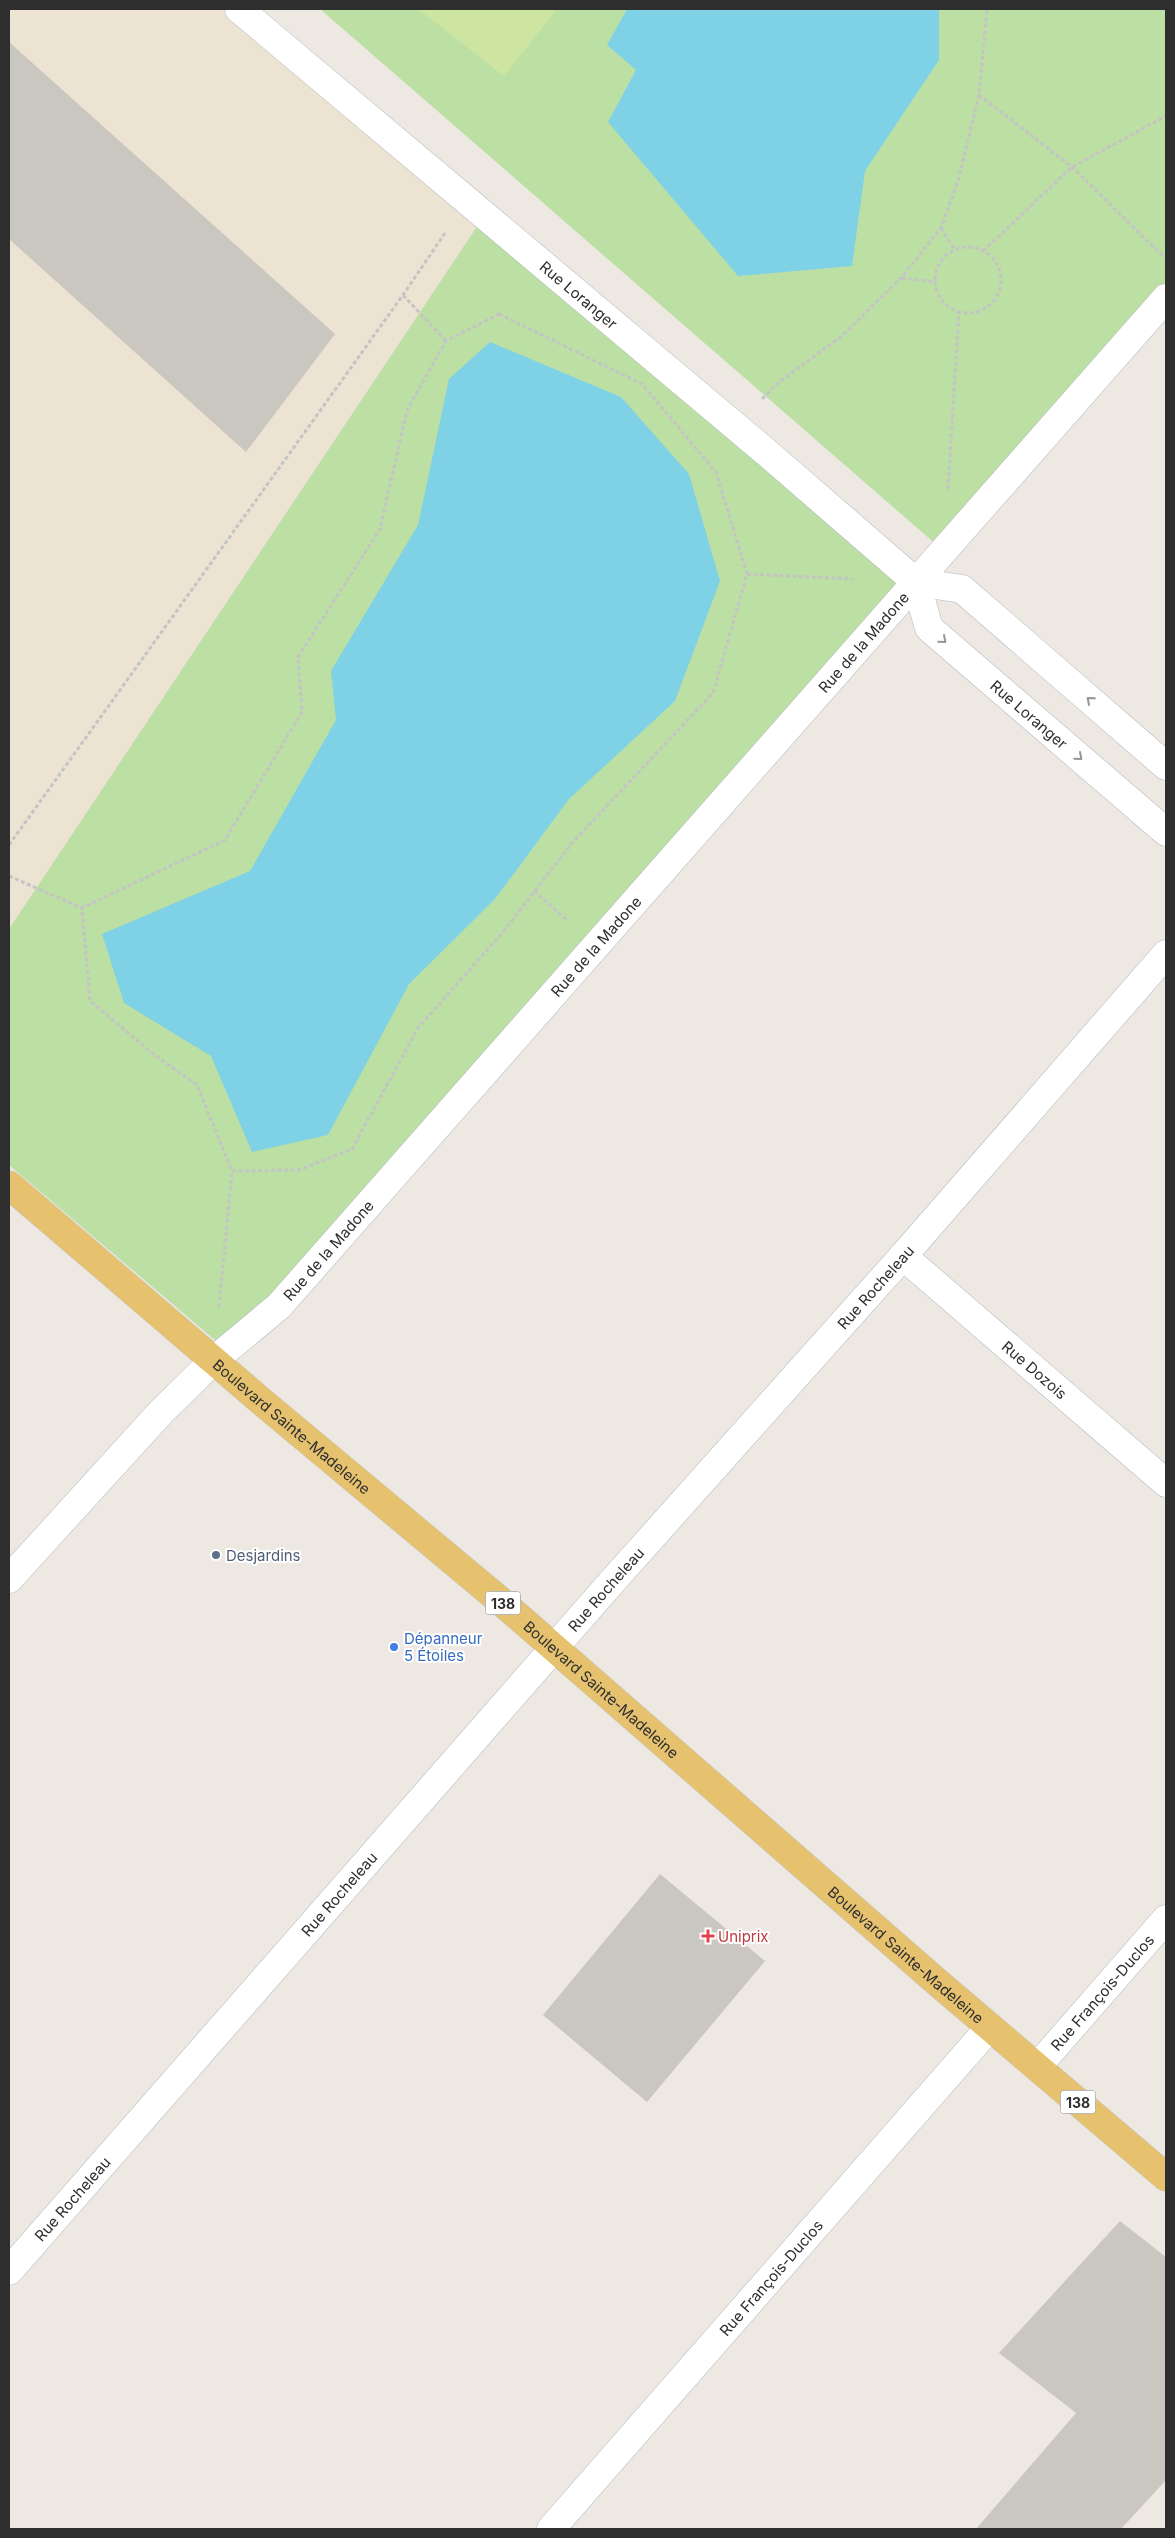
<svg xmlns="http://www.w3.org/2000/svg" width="1175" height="2538" font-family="Inter,sans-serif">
<rect width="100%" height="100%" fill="#eee8e2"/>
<path fill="#ede3d3" d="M9,9H249L484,216L9,929Z"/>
<path fill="#bcdfa4" d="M320,9H1166V287L946,553Z
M484,216L921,582L223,1347L9,1165V929Z"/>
<path fill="#cde5a1" d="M418,9H557L504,76Z"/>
<path fill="#7fd1e6" d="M627,9H939V60L865,171L852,266L738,276L608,122L636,70L607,45Z
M490,342L621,397L689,474L720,581L675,701L569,799L495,899L409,984L328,1135L252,1152L211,1056L124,1003L102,934L250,871L336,720L331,671L418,525L449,379Z"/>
<path fill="#cac6c0" d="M9,42L335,334L246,452L9,239Z
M660,1874L765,1961L647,2102L543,2015Z
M1120,2221L1166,2257V2480L1121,2529H976L1076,2413L999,2353Z"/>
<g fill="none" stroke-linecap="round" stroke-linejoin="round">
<defs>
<g id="street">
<path id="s1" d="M239,9L766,452L916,582L962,589L1166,766"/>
<path id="s2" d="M916,582L929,628L1166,832"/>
<path id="s3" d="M903,1256L1166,1483"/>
<path id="s4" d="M9,1579L161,1412L213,1361L279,1306L1166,298"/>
<path id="s5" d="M1037,2067L1166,1919"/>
<path id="s6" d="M9,2271L610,1584L903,1256L1166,954"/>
<path id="s7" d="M551,2529L990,2027"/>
</g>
<g id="primary">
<path id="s8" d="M9,1185L261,1401L497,1598L937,1982L1166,2177"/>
</g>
</defs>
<use href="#street" stroke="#b5b8c0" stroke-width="29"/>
<use href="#primary" stroke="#c4c4c4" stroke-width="29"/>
<path stroke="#c4c4c4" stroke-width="3" stroke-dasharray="4 2.5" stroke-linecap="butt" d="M979,95L1072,167L1166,259
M941,228L955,250
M935 280a33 33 0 1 1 66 0a33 33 0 1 1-66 0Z
M983,251L1072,167L1166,116
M902,278L936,282
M403,295L446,341
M499,314L642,384L716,472L747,574L713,693L572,843L503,932L418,1028L352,1149L299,1170L232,1171L197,1085L156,1056L90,1001L82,908L225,840L302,712L298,657L380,529L407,410L446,341Z
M762,399L779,382L842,336L901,278L941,228L958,181L979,95L987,9
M948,489L959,311
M747,574L853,579
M9,845L403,295L445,233
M9,876L82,908
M534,891L568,921
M219,1307L232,1171"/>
<use href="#street" stroke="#fff" stroke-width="28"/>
<use href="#primary" stroke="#e6c26f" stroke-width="28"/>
</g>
<defs><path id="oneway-chevron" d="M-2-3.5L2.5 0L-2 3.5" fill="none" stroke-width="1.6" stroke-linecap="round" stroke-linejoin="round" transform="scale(1.25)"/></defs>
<g stroke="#969696">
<use href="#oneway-chevron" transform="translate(943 640) rotate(41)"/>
<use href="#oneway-chevron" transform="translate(1090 700) rotate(-139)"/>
<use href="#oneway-chevron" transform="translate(1079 757) rotate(41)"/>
</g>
<circle fill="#5c6f8a" stroke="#fff" stroke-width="2" cx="216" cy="1555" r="5"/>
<circle fill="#3f7fe0" stroke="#fff" stroke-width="2" cx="394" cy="1647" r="5"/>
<path fill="#e0444e" stroke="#fff" stroke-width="2" d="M705.5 1928.5h5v5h5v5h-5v5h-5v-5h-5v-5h5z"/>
<g text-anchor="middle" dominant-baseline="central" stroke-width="4" stroke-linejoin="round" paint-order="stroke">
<g fill="#fff" stroke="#6d6d6d" stroke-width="1">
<rect x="485.5" y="1591.5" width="35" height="23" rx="4"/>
<rect x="1060.5" y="2090.5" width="35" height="23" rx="4"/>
</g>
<g font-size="14" font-weight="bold" fill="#2e2e2e">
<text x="503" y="1603">138</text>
<text x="1078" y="2102">138</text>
</g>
<g font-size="15" fill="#2e2e2e" stroke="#fff">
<text stroke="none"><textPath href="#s1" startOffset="444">Rue Loranger</textPath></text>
<text stroke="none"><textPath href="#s4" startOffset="1269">Rue de la Madone</textPath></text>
<text stroke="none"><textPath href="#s2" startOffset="180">Rue Loranger</textPath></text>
<text stroke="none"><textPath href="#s4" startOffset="864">Rue de la Madone</textPath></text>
<text stroke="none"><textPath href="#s4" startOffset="459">Rue de la Madone</textPath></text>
<text stroke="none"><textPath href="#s6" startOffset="1311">Rue Rocheleau</textPath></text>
<text stroke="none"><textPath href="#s3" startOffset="174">Rue Dozois</textPath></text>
<text stroke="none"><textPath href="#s8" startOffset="372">Boulevard Sainte-Madeleine</textPath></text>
<text stroke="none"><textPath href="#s6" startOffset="906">Rue Rocheleau</textPath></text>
<text stroke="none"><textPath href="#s8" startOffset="778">Boulevard Sainte-Madeleine</textPath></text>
<text stroke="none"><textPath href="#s6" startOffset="501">Rue Rocheleau</textPath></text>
<text stroke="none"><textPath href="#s8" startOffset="1182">Boulevard Sainte-Madeleine</textPath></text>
<text stroke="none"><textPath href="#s5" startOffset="99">Rue François-Duclos</textPath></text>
<text stroke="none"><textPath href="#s6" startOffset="96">Rue Rocheleau</textPath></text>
<text stroke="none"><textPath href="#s7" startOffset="334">Rue François-Duclos</textPath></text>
</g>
<g font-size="15" fill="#4e5e75" stroke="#fff" text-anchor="start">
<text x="226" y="1555">Desjardins</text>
</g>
<g font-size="15" fill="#366cbe" stroke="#fff" text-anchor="start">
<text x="404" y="1638">Dépanneur<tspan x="404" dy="17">5 Étoiles</tspan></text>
</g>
<g font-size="15" fill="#be3a42" stroke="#fff" text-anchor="start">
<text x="718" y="1936">Uniprix</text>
</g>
</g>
<rect width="1175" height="2538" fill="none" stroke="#2e2e2e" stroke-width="20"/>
</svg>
